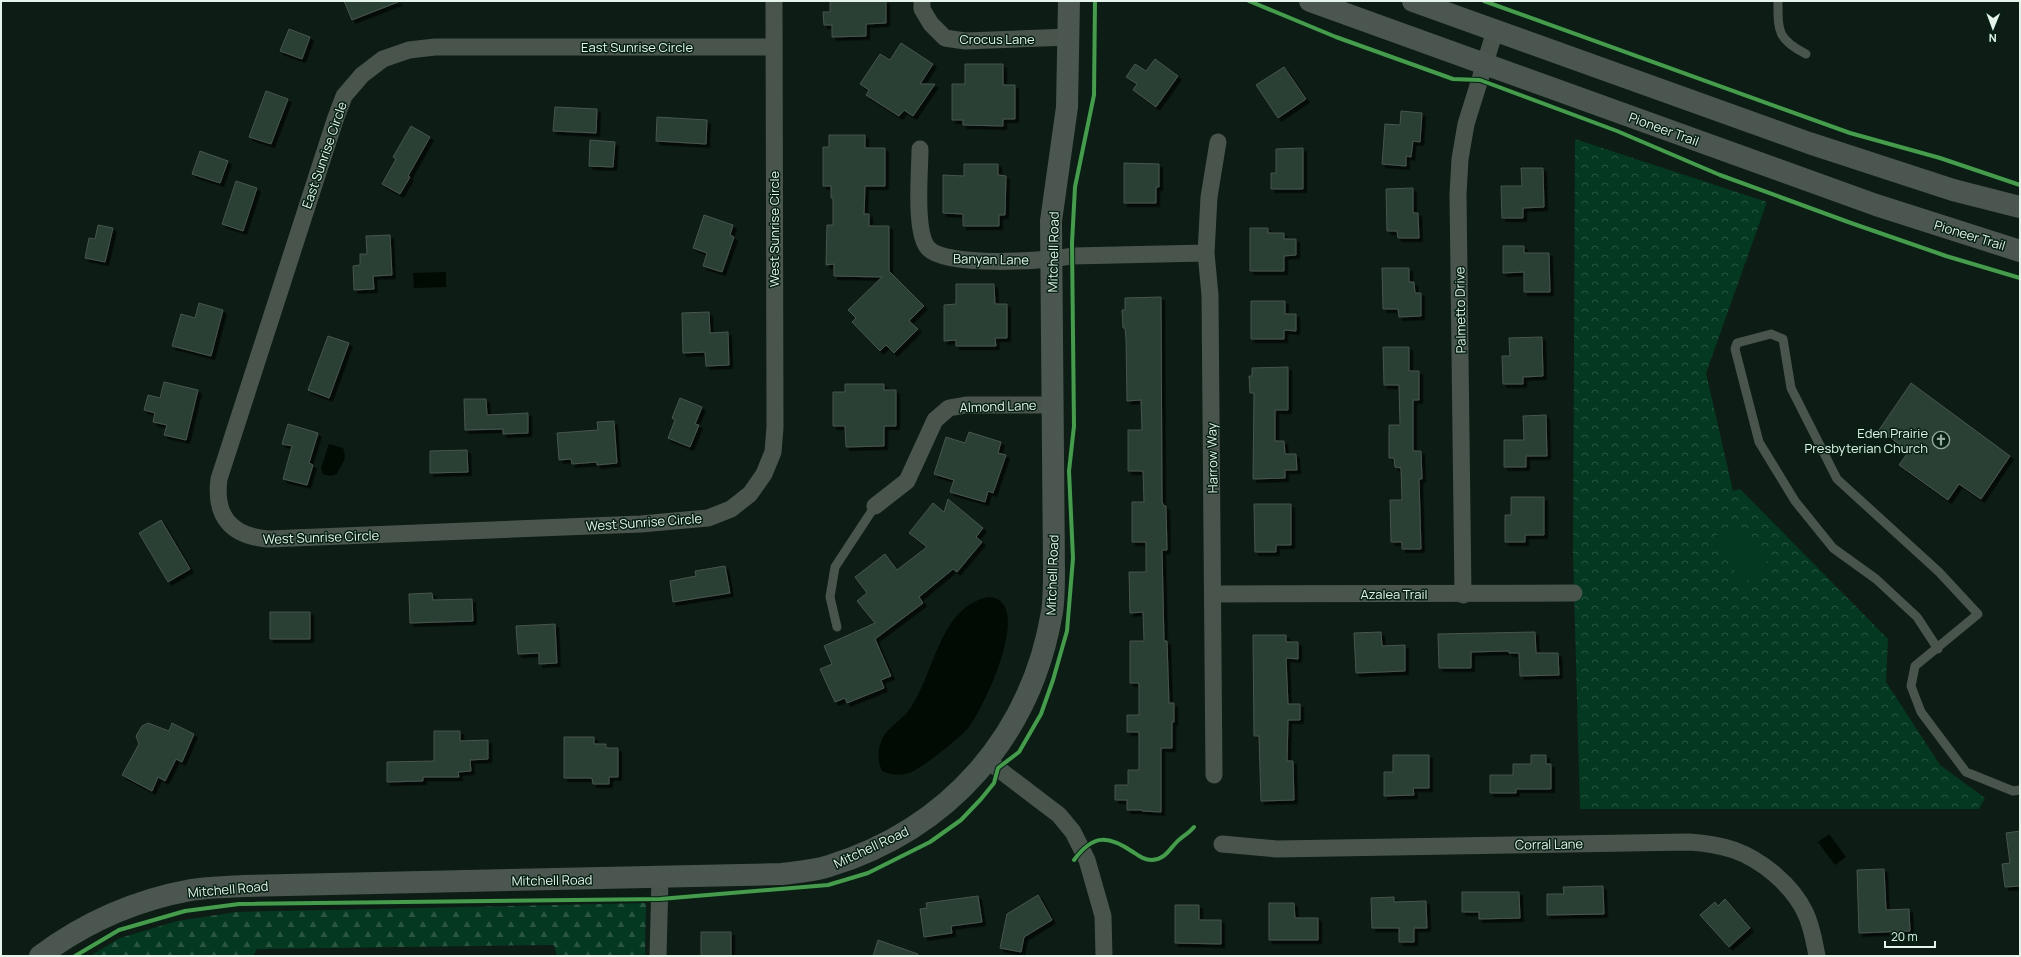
<svg xmlns="http://www.w3.org/2000/svg" width="2021" height="957" font-family="Manrope,sans-serif">
<defs>
<pattern id="forest-firs" width="22" height="20" patternUnits="userSpaceOnUse"><rect width="22" height="20" fill="#053821"/><path d="M5 1l3.5 6h-7zM16 11l3.5 6h-7z" fill="#295541"/></pattern>
<pattern id="park-crowns" width="20" height="18" patternUnits="userSpaceOnUse"><rect width="20" height="18" fill="#053821"/><path d="M2 6a3 3 0 1 1 6 0M12 15a3 3 0 1 1 6 0" fill="none" stroke="#295541"/></pattern>
<filter id="shadow"><feDropShadow dx="3.5" dy="3.5" stdDeviation="0" flood-color="#0009"/></filter>
</defs>
<rect width="100%" height="100%" fill="#0d1c14"/>
<path fill="url(#forest-firs)" d="M646,903L645,956H557L554,945L257,949L253,956H90L120,938L177,921L236,912Z"/>
<path fill="url(#park-crowns)" d="M1575,139L1767,202L1706,373L1733,491L1740,489L1888,639L1886,682L1940,765L1985,798L1979,809H1580L1573,554Z"/>
<path fill="#053821" d="M1737,521L1769,565L1743,583L1711,539Z"/>
<path fill="#010b04" d="M446,272V287L414,288L413,273Z
M329,444L343,448C348,462 341,462 337,474L330,476L323,474L321,468Z
M988,597C1036,598 984,708 969,727C961,737 921,769 909,773C899,776 891,775 882,771C878,762 877,752 881,742C885,729 901,721 909,710C935,675 938,608 988,597Z
M1829,834L1846,857L1835,865L1818,842Z"/>
<path fill="#2a3f35" stroke="#48554d" filter="url(#shadow)" d="M344,1H398V2L352,20Z
M830,1H886V23L866,24V36L832,37V25H824L823,12H830Z
M289,29L310,37L302,59L280,51Z
M901,43L933,64L920,84H935L913,116L904,110L899,116L866,95L869,90L860,84L880,54L890,60Z
M1155,59L1178,76L1156,107L1133,90L1137,84L1126,77L1135,64L1146,71Z
M965,64H1003V85H1015V119H1003V126L963,125V120H952V84H965Z
M1284,67L1306,99L1278,118L1256,85Z
M266,91L288,99L271,144L249,137Z
M555,107L597,109L596,133L553,131Z
M1401,111L1422,113L1420,142L1413,141L1411,157L1406,156V166L1382,164L1385,124L1400,125Z
M657,117L707,120L706,144L656,141Z
M411,126L430,137L408,176L410,177L400,194L382,184L396,159L393,157Z
M829,135H865V148H885V186H865L864,214H869V226H889V271L924,306L909,321L918,329L894,353L886,345L880,351L852,322L856,318L848,310L882,277L834,276V264L826,265L827,225H833V198H831V186H823V147H829Z
M590,140L615,142L613,167L589,166Z
M1303,148V189H1271V173H1276V149Z
M200,151L228,161L220,183L192,174Z
M1124,163L1159,164V187H1156V203H1124Z
M964,164H998V175L1006,176L1005,215H999V226H963V214L943,213V175L964,176Z
M1521,168H1543L1544,207L1523,208V218H1502L1501,186H1522Z
M236,181L257,188L243,231L222,224Z
M1413,188V213H1418L1419,238H1398L1397,231H1387L1386,189Z
M704,215L733,225L730,235L734,237L722,272L703,266L707,253L693,248Z
M98,225L113,228L105,262L85,258L89,238L95,239Z
M1250,228H1268V233H1284V239H1296V255L1284,256V271H1250Z
M390,235L392,275L373,276L374,289L354,290L353,266L360,265V254H367L366,236Z
M1503,246H1524V253H1549L1550,292H1524V272L1503,273Z
M1382,268H1409V282H1414L1415,293H1421V316L1399,317L1398,309H1383Z
M956,284H994L995,304H1007V338H995L996,346H956V340L944,341V305L956,304Z
M1161,297L1162,502L1164,506H1166L1167,550H1162L1164,641H1167L1169,703H1174V722H1172V748H1161V812L1142,811V810H1127V800H1115V785H1128V770H1139V732H1127V715H1139V683H1130V641H1144L1143,612L1130,613L1129,572H1146V542H1132V502H1144L1143,471H1128V430H1142L1141,400L1127,401L1126,339L1125,328H1123L1122,310H1125V298Z
M1251,301H1285V314H1296V331L1284,330V339H1251Z
M199,303L223,310L211,356L172,346L181,314L195,318Z
M709,312L710,333L728,332L729,365L706,366L705,352L683,353L682,313Z
M328,336L349,343L329,398L308,390Z
M1542,337L1543,376L1523,377V384H1503L1502,356H1510L1509,338Z
M1383,347H1409V371H1419V400H1413V451H1421L1422,479H1419L1421,549H1402V542H1391L1390,500H1402L1401,468L1395,467L1394,458H1389V425H1400L1399,385H1384Z
M1288,367V410H1275V441H1284L1285,454H1296L1297,470H1285V478L1253,479L1254,393H1250L1249,376H1252V368Z
M164,382L198,390L186,440L164,435L167,425L153,422L155,413L144,410L148,395L160,398Z
M1911,383L2010,456L1981,499L1959,484L1948,500L1899,465L1909,451L1879,430Z
M845,384H884V390H896V426H884V446L846,447L845,426H833V392H845Z
M680,398L702,407L695,424L699,425L690,447L668,438L675,420L672,418Z
M464,399H486L487,415L528,413V433L503,434V429L465,430Z
M1546,415L1547,456H1526V467H1504V440H1524L1523,416Z
M614,421L617,463L597,465V462L572,464L571,459L559,460L557,433L598,430L597,422Z
M288,424L318,433L309,463L313,465L307,485L283,479L292,446L282,444Z
M969,432L1001,442L998,453L1006,455L993,493L988,491L985,502L950,492L954,480L934,474L946,437L965,443Z
M467,450L468,472L430,473V451Z
M1511,497H1544V535H1525V542H1505V515H1511Z
M948,499L983,528L976,537L982,542L957,572L953,569L919,597L923,603L875,639L891,676L881,680L884,688L847,703L845,698L835,702L820,669L832,664L824,646L875,623L857,601L867,593L855,577L885,554L897,570L927,547L909,533L933,503L944,512Z
M1254,504H1291V545H1276V552H1255Z
M161,520L190,569L168,582L139,533Z
M725,566L730,593L673,602L670,581L696,576L695,571Z
M432,593L433,600L472,599L473,621L410,623L409,594Z
M270,612H310V639H270Z
M555,624L557,663L539,664V653L518,654L516,626Z
M1381,632L1382,646L1405,645V671L1356,673L1354,633Z
M1535,632L1536,653H1558L1559,675L1520,676L1519,653H1509V651L1471,652V668H1439L1438,634Z
M1253,635H1286V642H1298V659L1286,658L1288,704H1300V720H1288L1287,761H1293L1294,800L1261,801L1259,736H1254Z
M148,723L169,731L172,723L194,734L182,762L176,759L165,781L158,777L152,791L122,775L139,744L136,736L142,726Z
M434,731H460V741L488,740V759L470,760L471,771L458,772L459,777H423V781L387,782V762L434,761Z
M564,737H594V744H606V748H618V777H609V784H593L592,778H564Z
M1393,755H1429V788H1413L1414,795L1384,796V772H1393Z
M1531,755H1546V764H1551V789H1516V793H1490V775H1513V764H1531Z
M2020,831V886L2005,887L2002,864L2010,863L2006,833Z
M1884,869L1886,910L1909,909L1910,931L1859,933L1857,870Z
M1603,886L1604,914L1547,915V894H1564L1563,887Z
M1462,892H1519L1520,918L1479,919V912H1462Z
M1038,895L1052,920L1024,937L1021,952L1000,948L1007,914Z
M978,896L982,922L951,926L952,933L924,937L920,909L927,908L926,903Z
M1394,897V902L1426,901L1427,928H1414V942H1399V928H1372L1371,898Z
M1725,899L1750,928L1729,947L1700,915L1715,902L1718,906Z
M1269,903H1294L1295,918H1318V940H1269Z
M1175,905H1199V920H1221V944L1175,943Z
M701,932H731V956H701Z
M878,940L918,954L917,956H873Z"/>
<g fill="none" stroke-linecap="round" stroke-linejoin="round">
<path stroke="#49544d" stroke-width="9" d="M1778,1C1778,31 1777,39 1806,54
M837,627L830,597L835,567L875,506
M1938,649L1917,617L1876,579L1833,548L1795,501L1759,442L1735,349L1737,343L1771,334L1783,339L1791,388L1837,479L1939,572L1978,614L1915,666L1911,686L1921,712L1966,772L2013,791L2020,790"/>
<path stroke="#49544d" stroke-width="17" d="M922,1V9L931,24L945,38L965,41L1069,37
M773,47H435L409,50L383,59L362,75L344,96L335,120L219,479C214,516 231,536 268,539L641,524L708,518L731,509L750,494L764,474L773,452L775,427L774,1
M920,149C920,171 914,232 928,248C946,268 1046,261 1072,256L1206,253
M875,506L907,481L935,420L949,408L966,405H1052
M1214,594L1574,593
M1463,595L1458,194L1460,159L1466,124L1495,31
M988,761L1059,815L1073,832L1087,860L1103,916L1104,956
M1214,775L1210,295L1206,253L1209,197L1218,142
M1222,844L1277,849L1689,842C1704,843 1719,845 1734,850C1762,860 1792,885 1805,912C1812,926 1814,941 1817,956
M658,956L660,878"/>
<path stroke="#4a564f" stroke-width="22" d="M1310,1L1876,205L2020,251
M1413,1L1809,143L1953,190L2020,207
M40,956C84,923 136,900 191,890C208,887 226,887 243,886L782,874C797,872 814,871 829,866C949,829 1031,736 1052,612C1054,599 1054,584 1054,570L1051,221L1067,107L1069,1"/>
<defs>
<path id="cycleway" d="M1249,1L1336,37L1453,79L1480,80L1617,131L1720,175L1851,223L1946,256L2020,278
M1484,1L1850,133L1940,158L2020,185
M1074,860C1093,834 1108,835 1133,852C1139,856 1144,860 1152,860C1167,859 1170,847 1180,839C1185,835 1190,832 1194,827
M75,956L119,930L185,911L239,904L660,899L828,885L868,873L930,842L961,820L981,799L994,783L998,768L1019,752L1041,714L1053,680L1067,631L1073,558L1069,471L1074,426L1072,243L1075,187L1094,95L1095,1"/>
</defs>
<use href="#cycleway" stroke="#072214" stroke-width="6"/>
<use href="#cycleway" stroke="#469c4c" stroke-width="4"/>
</g>
<defs>
<symbol id="church-ring" viewBox="-11 -11 22 22"><circle r="9.5" fill="#072214" stroke="#99a89f" stroke-width="1.5"/><path d="M-1.2-6h2.4v3.5h3.3v2.4h-3.3V6h-2.4V-.1h-3.3v-2.4h3.3Z" fill="#99a89f"/></symbol>
</defs>
<g fill-rule="evenodd">
<use href="#church-ring" x="1931" y="430" width="20" height="20"/>
</g>
<g text-anchor="middle" dominant-baseline="central" stroke-width="3" stroke-linejoin="round" paint-order="stroke">
<g font-size="13" fill="#e5f4ea" stroke="#072214">
<text x="997" y="39">Crocus Lane</text>
<text x="637" y="47">East Sunrise Circle</text>
<text transform="translate(1664 129) rotate(20)">Pioneer Trail</text>
<text transform="translate(324 155) rotate(-71)">East Sunrise Circle</text>
<text transform="translate(774 229) rotate(-90)">West Sunrise Circle</text>
<text transform="translate(1970 235) rotate(17)">Pioneer Trail</text>
<text transform="translate(1053 252) rotate(-89)">Mitchell Road</text>
<text transform="translate(991 259) rotate(1)">Banyan Lane</text>
<text transform="translate(1460 310) rotate(-91)">Palmetto Drive</text>
<text transform="translate(998 406) rotate(-2)">Almond Lane</text>
<text transform="translate(1212 458) rotate(-91)">Harrow Way</text>
<text transform="translate(644 522) rotate(-4)">West Sunrise Circle</text>
<text transform="translate(321 537) rotate(-2)">West Sunrise Circle</text>
<text transform="translate(1052 575) rotate(-88)">Mitchell Road</text>
<text x="1394" y="594">Azalea Trail</text>
<text transform="translate(1549 844) rotate(-1)">Corral Lane</text>
<text transform="translate(871 847) rotate(-25)">Mitchell Road</text>
<text transform="translate(552 880) rotate(-1)">Mitchell Road</text>
<text transform="translate(228 889) rotate(-5)">Mitchell Road</text>
</g>
<g font-size="13" fill="#e5f4ea" stroke="#072214" text-anchor="end">
<text x="1928" y="433">Eden Prairie<tspan x="1928" dy="15">Presbyterian Church</tspan></text>
</g>
</g>
<rect width="2021" height="957" fill="none" stroke="#e5f4ea" stroke-width="4"/>
<g transform="translate(1993 28) rotate(181)" stroke="#072214" stroke-width="3" paint-order="stroke">
<path d="M0-3L7 15L0 10L-7 15Z" fill="#e5f4ea"/>
<text y="-6" font-size="11" font-weight="bold" text-anchor="middle" fill="#e5f4ea">N</text>
</g>
<path d="M1885 941v6h50v-6" fill="none" stroke="#e5f4ea" stroke-width="2"/>
<text x="1891" y="941" font-size="12" fill="#e5f4ea" stroke="#072214" stroke-width="3" paint-order="stroke">20 m</text>
</svg>
